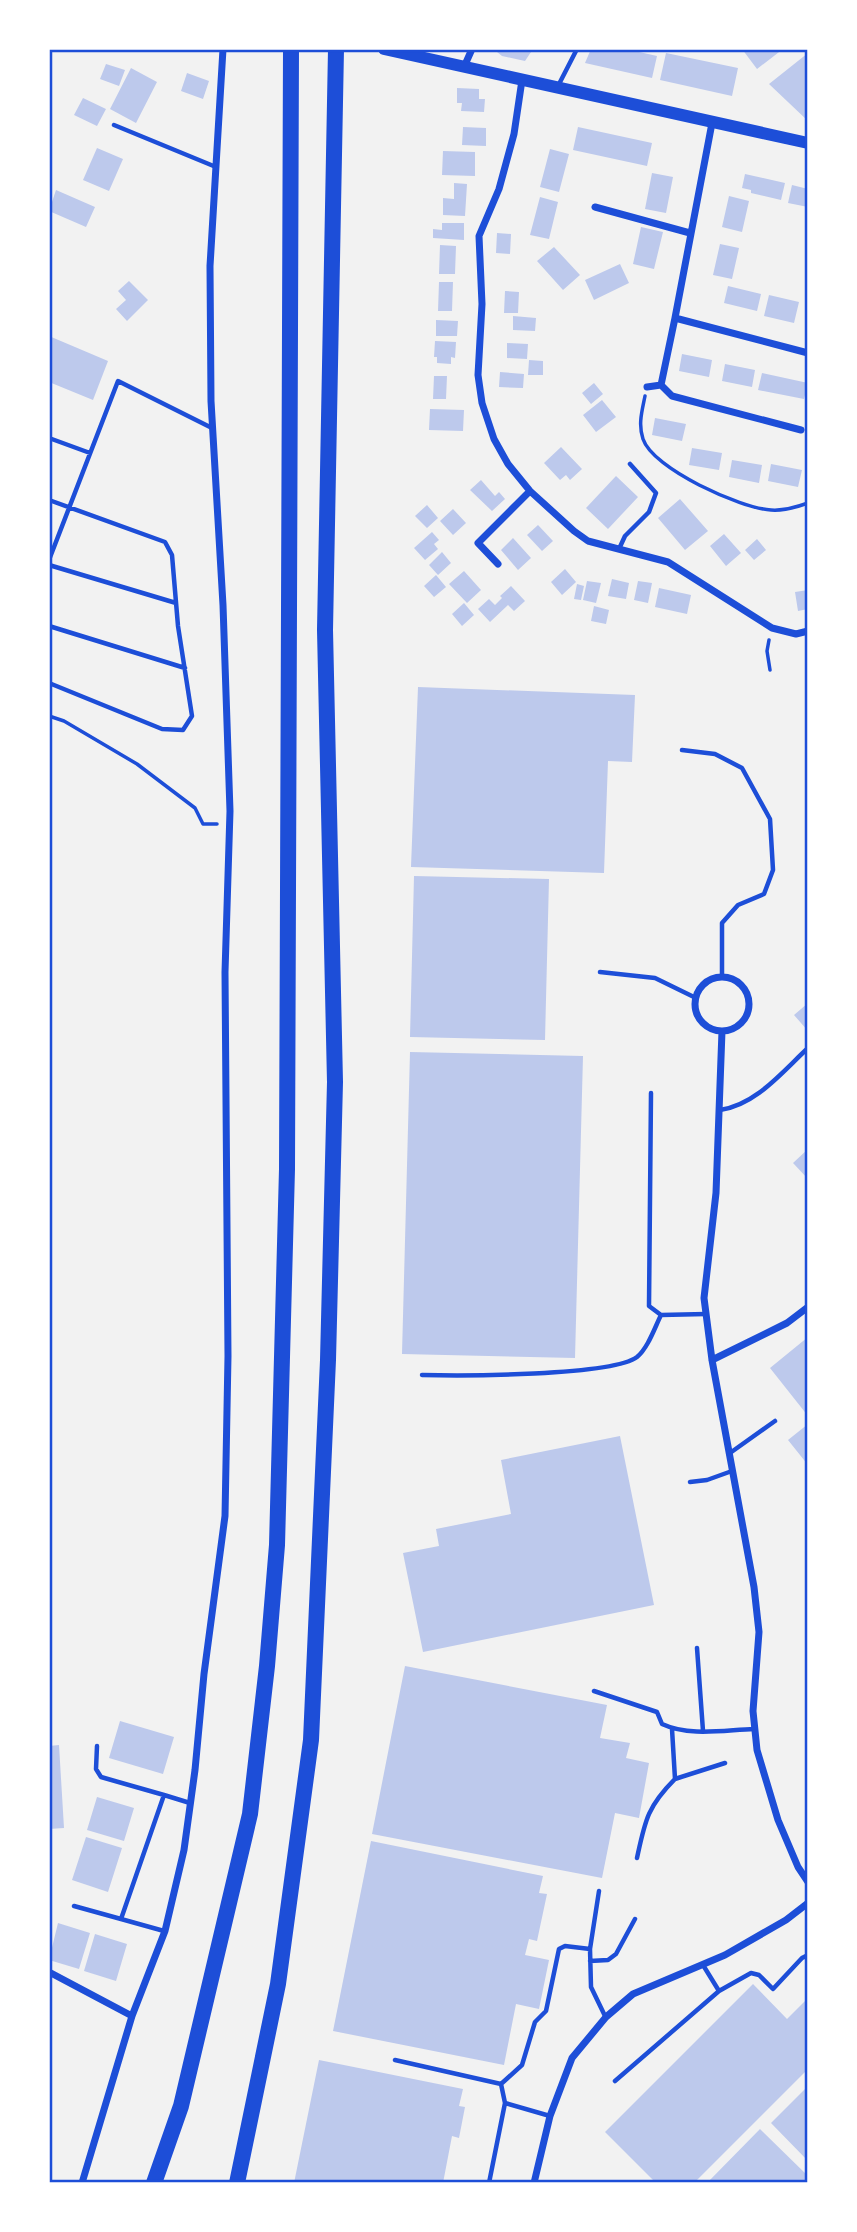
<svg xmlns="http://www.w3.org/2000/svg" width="857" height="2232" font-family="Barlow,sans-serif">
<rect width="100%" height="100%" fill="#f2f2f2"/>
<path fill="#bdc9ec" d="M500,49H533L525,61L502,56L497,52Z
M591,49H626L657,56L652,78L585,63Z
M742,49H783L757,69Z
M666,53L738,68L732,96L660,80Z
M808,53V121L769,84Z
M106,64L125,70L119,86L100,79Z
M131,68L157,82L136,123L110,109Z
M187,73L209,81L203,99L181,91Z
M457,88L479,89V99H485L484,112L461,111L462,103H457Z
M83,98L106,109L97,126L74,115Z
M463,127L486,128V146L462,145Z
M578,127L652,143L647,166L573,150Z
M97,148L123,159L109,191L83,180Z
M550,149L569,154L559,192L540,187Z
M443,151L475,152V176L442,175Z
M652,173L673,177L666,213L645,209Z
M745,174L785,183L781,200L751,193V190L742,188Z
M454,183L467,184L465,216L443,215V198L454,199Z
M792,185L808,189V207L788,203Z
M56,190L95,207L86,227L49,211Z
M729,196L749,201L742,232L722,227Z
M540,197L558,202L549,239L530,235Z
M442,223H464V240L433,238V229L442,230Z
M641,227L663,232L654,269L633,264Z
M497,233L511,234L510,254L496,253Z
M720,244L739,248L732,279L713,275Z
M440,245L456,246L455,274H439Z
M554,247L580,275L563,290L537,261Z
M620,264L629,283L594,300L585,280Z
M129,281L148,300L127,321L116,309L126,300L118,291Z
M439,282H453L452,311H438Z
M728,286L761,294L757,311L724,303Z
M505,291L519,292L518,313H504Z
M769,295L799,302L794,323L764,316Z
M513,316L536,318L535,331L513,330Z
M436,320L458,321L457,336H436Z
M49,336L108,361L93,400L49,382Z
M435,341L456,342L455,358L451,357V364L437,363V357H434Z
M507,343L528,344L527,359L507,358Z
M682,354L712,360L709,377L679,371Z
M529,360L543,361V375H528Z
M725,364L755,370L752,387L722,381Z
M500,372L524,374L523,388L499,387Z
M762,373L808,383L804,399L758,390Z
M434,376H447L446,399H433Z
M594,383L603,394L591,404L582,393Z
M602,400L616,417L596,432L583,415Z
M430,409L464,410L463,431L429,430Z
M655,418L686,424L682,441L652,435Z
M561,447L582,469L570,480L566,475L560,480L544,463Z
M692,448L722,453L719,470L689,465Z
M732,460L762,465L759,483L729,477Z
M771,464L802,470L798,487L768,481Z
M616,476L638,497L608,529L586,508Z
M481,480L495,496L499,492L505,499L492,511L470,490Z
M680,499L708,531L685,550L658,518Z
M427,505L438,518L427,528L415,516Z
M453,509L466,523L453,535L440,521Z
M538,525L553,541L542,551L527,535Z
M432,532L439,540L434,544L438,549L425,560L414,548Z
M724,534L741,553L726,566L710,546Z
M513,538L531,558L518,570L501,550Z
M757,539L766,550L754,560L745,550Z
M442,552L451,563L438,575L429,565Z
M565,569L576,582L562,595L551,582Z
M464,571L481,590L467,603L449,584Z
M436,575L446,587L434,597L424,586Z
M612,579L629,583L626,599L608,596Z
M587,581L601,583L596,603L583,600Z
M638,581L652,583L648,603L634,600Z
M577,584L584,586L581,600L574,599Z
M511,586L525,601L514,611L508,605L490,622L478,609L489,599L495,605L502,598L500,596Z
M659,588L691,595L687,614L655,607Z
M808,590V609L798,611L795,592Z
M464,603L474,615L462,626L452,614Z
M594,606L609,610L606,624L591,621Z
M418,687L635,695L632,762L608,761L604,873L411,867Z
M414,876L549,879L545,1040L410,1037Z
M808,1003V1031L794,1015Z
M410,1052L583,1056L575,1358L402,1354Z
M808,1149V1179L793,1163Z
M808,1337V1416L770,1368Z
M808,1424V1465L788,1440Z
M620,1436L654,1605L423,1652L403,1553L439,1546L436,1529L511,1514L501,1460Z
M405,1666L607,1705L600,1738L630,1743L626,1758L649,1763L639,1818L615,1813L602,1878L372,1834Z
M120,1721L174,1737L163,1774L109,1758Z
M59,1745L64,1828L49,1829V1746Z
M97,1797L134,1808L124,1841L87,1830Z
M86,1837L122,1848L108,1892L72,1880Z
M371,1841L543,1876L539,1893L547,1894L537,1941L529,1939L525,1955L549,1960L539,2009L516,2004L504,2065L333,2031Z
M58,1923L90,1933L79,1969L49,1960Z
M95,1934L127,1944L116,1981L84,1971Z
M753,1984L787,2019L808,1998V2069L694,2183H656L605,2132Z
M319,2060L463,2089L459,2106L465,2107L459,2138L452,2136L443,2183H294Z
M808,2086V2161L771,2123Z
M760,2129L808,2176V2183H707Z"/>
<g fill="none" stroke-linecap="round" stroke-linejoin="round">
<path stroke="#1d4ed8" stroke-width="3.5" d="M645,396C642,411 638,424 643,439C653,469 740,508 771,510C783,511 797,507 808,503
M769,640L767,651L770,670
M49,716L64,721L137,764L195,808L203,824H217"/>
<path stroke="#1d4ed8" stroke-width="4.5" d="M558,86L577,49
M114,125L216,167
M49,438L90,453
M49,500L165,542L172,555L178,626L192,716L183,730L162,729L49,683
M619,549L625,536L649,512L656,493L630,464
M49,560L118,381L212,428
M49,565L176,603
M49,626L185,668
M682,750L715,754L742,768L770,819L773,870L764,894L738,905L722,923V977
M600,972L655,978L696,998
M651,1093L649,1306L661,1315L706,1314
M720,1110C756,1105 782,1072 808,1048
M422,1375C459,1376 612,1376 637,1357C648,1348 655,1327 661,1315
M730,1453L775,1421
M690,1482L707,1480L732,1471
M697,1648L703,1731
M594,1691L657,1712L662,1724C690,1737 724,1730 754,1729
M97,1746L96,1769L101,1777L164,1795L121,1919L164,1931
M675,1779L725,1763
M164,1795L190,1803
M637,1858C645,1821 647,1807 675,1779L672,1729
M599,1891L590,1949L591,1987L605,2016
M74,1906L121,1919
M590,1961L608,1960L616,1954L635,1919
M719,1991L751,1973L759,1975L773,1989L802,1958L808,1955
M395,2060L501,2084
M615,2081L719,1991L703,1965
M505,2103L550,2116
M489,2183L505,2103L501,2084L522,2065L535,2022L546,2011L559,1949L565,1946L590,1949"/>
<path stroke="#1d4ed8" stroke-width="7" d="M464,67L472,49
M522,80L514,134L499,189L479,236L482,304L478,375L482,403L494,439L508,464L530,491L574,531L588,541L668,562L772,628L796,634L808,631
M712,123L675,318L808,353
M595,207L690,233
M675,318L661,385L672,396L801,430
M647,387L661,385
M498,564L478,543L530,491
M695 1004a27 27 0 1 1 54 0a27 27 0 1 1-54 0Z
M722,1031L716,1193L704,1298L712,1360L754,1587L759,1632L753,1711L757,1750L778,1820L798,1867L808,1882
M712,1360L787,1323L808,1307
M49,1972L132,2016
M82,2183L132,2016L165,1931L184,1850L195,1770L204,1674L225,1516L228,1356L225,972L230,811L223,605L211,401L210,266L223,49
M534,2183L550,2116L572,2058L606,2017L633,1994L725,1955L786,1920L808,1903"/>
<path stroke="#1d4ed8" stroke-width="12" d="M384,49L808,143"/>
<path stroke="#1d4ed8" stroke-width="16" d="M154,2183L181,2106L250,1814L267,1666L277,1545L287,1169L291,49
M237,2183L278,1984L311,1740L328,1360L335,1082L325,630L336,49"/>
</g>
<rect width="857" height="2232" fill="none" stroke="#ffffff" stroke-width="102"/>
<rect x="51" y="51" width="755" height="2130" fill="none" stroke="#1d4ed8" stroke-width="2.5"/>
</svg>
